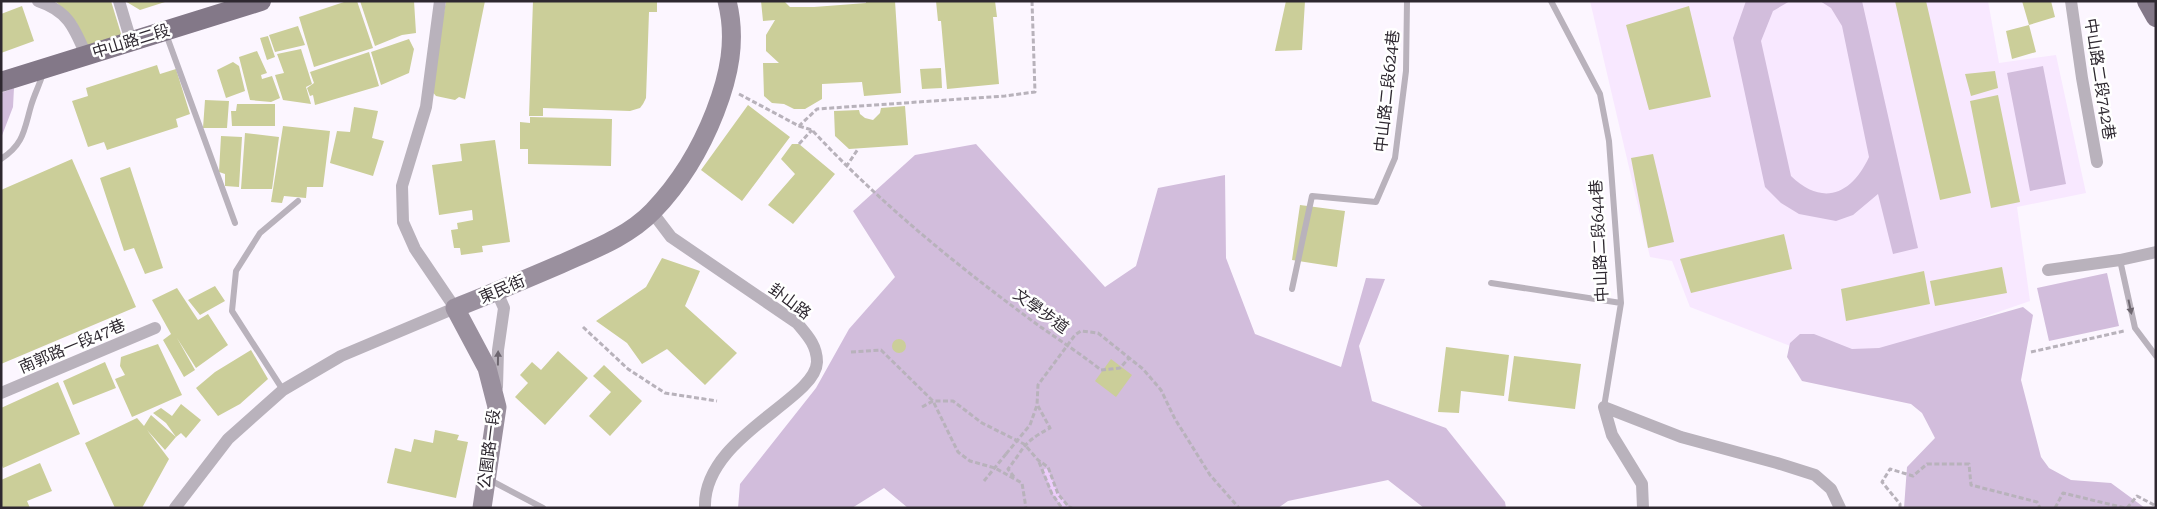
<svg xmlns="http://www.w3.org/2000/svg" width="2157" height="509" font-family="'Roboto Serif','Noto Sans TC',serif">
<rect width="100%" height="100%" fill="#fcf6ff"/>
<path fill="#f8e8ff" d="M1590,1H1988L1999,63L2056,55L2086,193L2017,207L2030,301L1842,366L1690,307L1672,261L1650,257Z"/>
<path fill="#d2bddc" d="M1746,1H1790L1773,11L1761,41L1791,176C1823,207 1852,194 1869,157L1842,26L1831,8L1820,1H1862L1918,248L1893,254L1878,194L1853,215L1836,221L1799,214L1781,203L1765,187L1733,38Z
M2043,66L2066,184L2030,191L2007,73Z
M14,88L13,107L1,138V93Z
M976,144L1105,287L1136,266L1158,188L1225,175L1226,258L1255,334L1341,367L1366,278L1385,279L1359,346L1372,401L1446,428L1505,502L1506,508H1424L1388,480L1288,501L1278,508H908L884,488L852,508H738L740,484L816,388L849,329L895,277L853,211L915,155Z
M2107,273L2119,326L2049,341L2037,288Z
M2023,307L2033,315L2021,380L2041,457L2049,468L2071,480L2111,483L2145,508H1904L1907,467L1935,438L1922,413L1911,404L1802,381L1787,357L1790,343L1800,334H1814L1852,349L1879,348Z"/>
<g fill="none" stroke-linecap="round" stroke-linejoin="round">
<path stroke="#edcdfb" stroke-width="5" d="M1046,471L1055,493L1066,508"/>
</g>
<path fill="#cbce99" d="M55,1H111L122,37L88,49L76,22Z
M125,1H165V2L140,10Z
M347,1H357L373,48L314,67L299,17Z
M360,1H414L416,33L402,35L375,46Z
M446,1H485L465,99L459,97L455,100L436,96L430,89Z
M533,1H657V12H649L646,98L643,104L640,108L630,111L543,108V116H529Z
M761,1H784L790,7H814L866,3V1H895L901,93L864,96L862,82L822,84V99L805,109H794L784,104L772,103L764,96L763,63H779L766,51V35L775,20L763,21Z
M936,1H995L997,17H993L999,84L947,89L941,21H938Z
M1286,1H1305L1302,50L1275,51Z
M1895,1H1926L1971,193L1940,200Z
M2022,1H2051L2055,17L2029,25L2036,52L2012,59L2006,31L2029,25Z
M22,6L34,41L1,53V14Z
M1689,6L1711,97L1649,110L1626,25Z
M298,26L305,45L275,52L269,35Z
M268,36L275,57L267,60L260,38Z
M409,39L414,49L409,73L381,85L371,52Z
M301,49L312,84L306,87L311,104L283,100L275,75L284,73L277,54Z
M257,51L267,73L261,75L262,79L272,76L280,98L271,102L250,100L239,57Z
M369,52L379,86L315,105L313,95L310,96L307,88L314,83L310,72Z
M233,62L239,66L245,91L226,98L217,70Z
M157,65L160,74L176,69L190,114L176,119L178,127L107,150L104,142L88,147L72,101L88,96L86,88Z
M941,68L942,88L922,89L920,69Z
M1995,71L1998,88L1971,96L1965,74Z
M1998,95L2020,202L1991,208L1970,101Z
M205,100L229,101L227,128H203Z
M237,104H275V126H232L231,111H236Z
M748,105L790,137L742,201L701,170Z
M905,106L908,145L849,149L835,136L834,111L859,110L860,114L865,118L873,120L880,113L881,108Z
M354,107L378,111L372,138L384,141L373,176L330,163L337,131L350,132Z
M530,117L612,119L611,166L528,164V149H520V122L530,123Z
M283,126L330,131L323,187H307L306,198L284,196L282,203L271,202Z
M245,133L279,137L272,189H241Z
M221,136L242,137L239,187L225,186V174L219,172Z
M495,140L510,242L482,246L483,252L461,255L460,248H454L451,230L458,229L457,223L473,220L472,210L439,215L432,165L462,161L460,144Z
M792,144H799L835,174L793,224L768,205L795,174L781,159Z
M1653,154L1674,242L1648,248L1631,158Z
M72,159L136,307L1,364V190Z
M130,167L163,268L145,274L134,248L124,251L100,178Z
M1300,205L1345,211L1337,267L1292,260Z
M1784,234L1792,269L1691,293L1680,259Z
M662,258L700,271L685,306L737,353L705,385L667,349L642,364L627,343L596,321L646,287Z
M2002,267L2007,293L1935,306L1930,281Z
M1924,271L1930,304L1846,321L1841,289Z
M215,286L225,301L200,315L188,300Z
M177,288L198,320L208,314L228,345L196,368L177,338L195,370L184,377L163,340L171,334L152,300Z
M892 346a7 7 0 1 1 14 0a7 7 0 1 1-14 0Z
M158,344L182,395L132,417L115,379L125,375L120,366L121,357Z
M1446,347L1509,355L1504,396L1461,391L1459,413L1438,412Z
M251,350L268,379L240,404L218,416L196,388L215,372Z
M558,351L588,378L545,425L515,397L528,383L520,375L532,362L541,370Z
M1514,356L1581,364L1575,409L1508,401Z
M1111,359L1132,375L1116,397L1095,381Z
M105,362L116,388L73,405L63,381Z
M604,365L642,401L610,436L589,416L611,392L593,376Z
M58,382L80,434L3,468L1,463V408Z
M181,404L201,420L186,438L181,433L176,437L166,423L153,413L161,408L172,416Z
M151,415L176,437L165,450L147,430L169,459L142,508H115L85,443L137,418L144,426Z
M435,430L459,435L457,440L468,442L456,498L387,483L395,448L411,452L414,439L433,443Z
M40,463L52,491L27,501L30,508H1V480Z"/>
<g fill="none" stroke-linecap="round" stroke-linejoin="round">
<path stroke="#b8b2bb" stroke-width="3" stroke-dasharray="5 2.5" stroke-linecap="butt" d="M739,94L799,126L817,109L1005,96L1035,92L1032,1
M799,126L812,130C877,200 950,260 1027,317C1051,335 1077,351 1101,370L1120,368L1129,358
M799,144L812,130
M846,167L858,149
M583,327L628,369L665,393L717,401
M851,352L881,350L933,401L958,452L970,461L995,468L1022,483L1026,508
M2031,352L2124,331
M922,407L933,401H953L982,423L1024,444L1038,460L1048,467L1058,494L1069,507L1072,508
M1030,425L1037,405L1038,385L1075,335L1081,331L1098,333L1143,369L1161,390L1175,419L1210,475L1239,508
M1039,462L1052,494L1062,508
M1014,477L1008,469C1026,446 1022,443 1050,428L1038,406
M984,481L1006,454
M1900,508V504L1882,482L1890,469L1913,476L1927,464H1969L1971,485L2037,502L2040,508
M2055,508L2063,493L2125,508
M2127,508L2137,496L2156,506"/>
<path stroke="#b9b2bc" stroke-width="6" d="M1551,1L1600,94L1609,141L1621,303L1604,407
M166,34L235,223
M1,159C24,144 24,130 31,106C34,95 40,84 43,73
M2120,260L2135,328L2156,356
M1491,283L1621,303
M1292,289L1312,196L1376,202L1395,158L1406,71L1407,1
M283,390L232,311L236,271L260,233L298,201
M488,479L543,508"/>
<path stroke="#b9b2bc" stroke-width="12" d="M38,1C68,11 74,27 86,55
M119,1L131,41
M2071,1L2082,78L2097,162
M652,212L671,237L797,323C807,335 817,345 817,362C816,400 702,437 705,508
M2048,270L2120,260L2156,252
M497,292L504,308L498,350L497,387
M1,393L155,328
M1604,407L1681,437L1777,463L1815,475L1831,489L1840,508
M1604,407L1612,435L1642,484L1643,508
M175,508L228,439L283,390L341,356L455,308L415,249L403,222L402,186L426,107L440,1"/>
<path stroke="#9a909e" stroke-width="19" d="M482,508L497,407L487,368L455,308C491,294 526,279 561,264C592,250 628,237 653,211C680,183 701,148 715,112C729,76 737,40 727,1"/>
<path stroke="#837888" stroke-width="20" d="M2147,1L2156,17
M1,82L261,1"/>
<path stroke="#b8b2bb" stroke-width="3" stroke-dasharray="5 2.5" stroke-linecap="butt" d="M1006,454L1030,425"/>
</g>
<defs><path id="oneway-solid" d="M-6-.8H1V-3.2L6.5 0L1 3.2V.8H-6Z" transform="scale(1.25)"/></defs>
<g fill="#6d666f">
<use href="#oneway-solid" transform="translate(2130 307) rotate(78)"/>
<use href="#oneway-solid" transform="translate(498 358) rotate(-89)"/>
</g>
<g text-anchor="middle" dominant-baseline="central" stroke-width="5" stroke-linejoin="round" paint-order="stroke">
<g font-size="16" fill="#2e2830" stroke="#fff">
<text transform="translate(131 41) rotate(-17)">中山路二段</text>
<text transform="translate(2100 79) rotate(81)">中山路二段742巷</text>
<text transform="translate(1387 91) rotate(-84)">中山路二段624巷</text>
<text transform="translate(1599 241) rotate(-93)">中山路二段644巷</text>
<text transform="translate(502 289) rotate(-23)">東民街</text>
<text transform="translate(790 301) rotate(37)">卦山路</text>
<text transform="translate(1041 311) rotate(36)">文學步道</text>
<text transform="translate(72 346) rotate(-23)">南郭路一段47巷</text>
<text transform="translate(489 449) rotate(-83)">公園路一段</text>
</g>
</g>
<rect width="2157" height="509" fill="none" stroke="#2e2830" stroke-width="5"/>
</svg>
